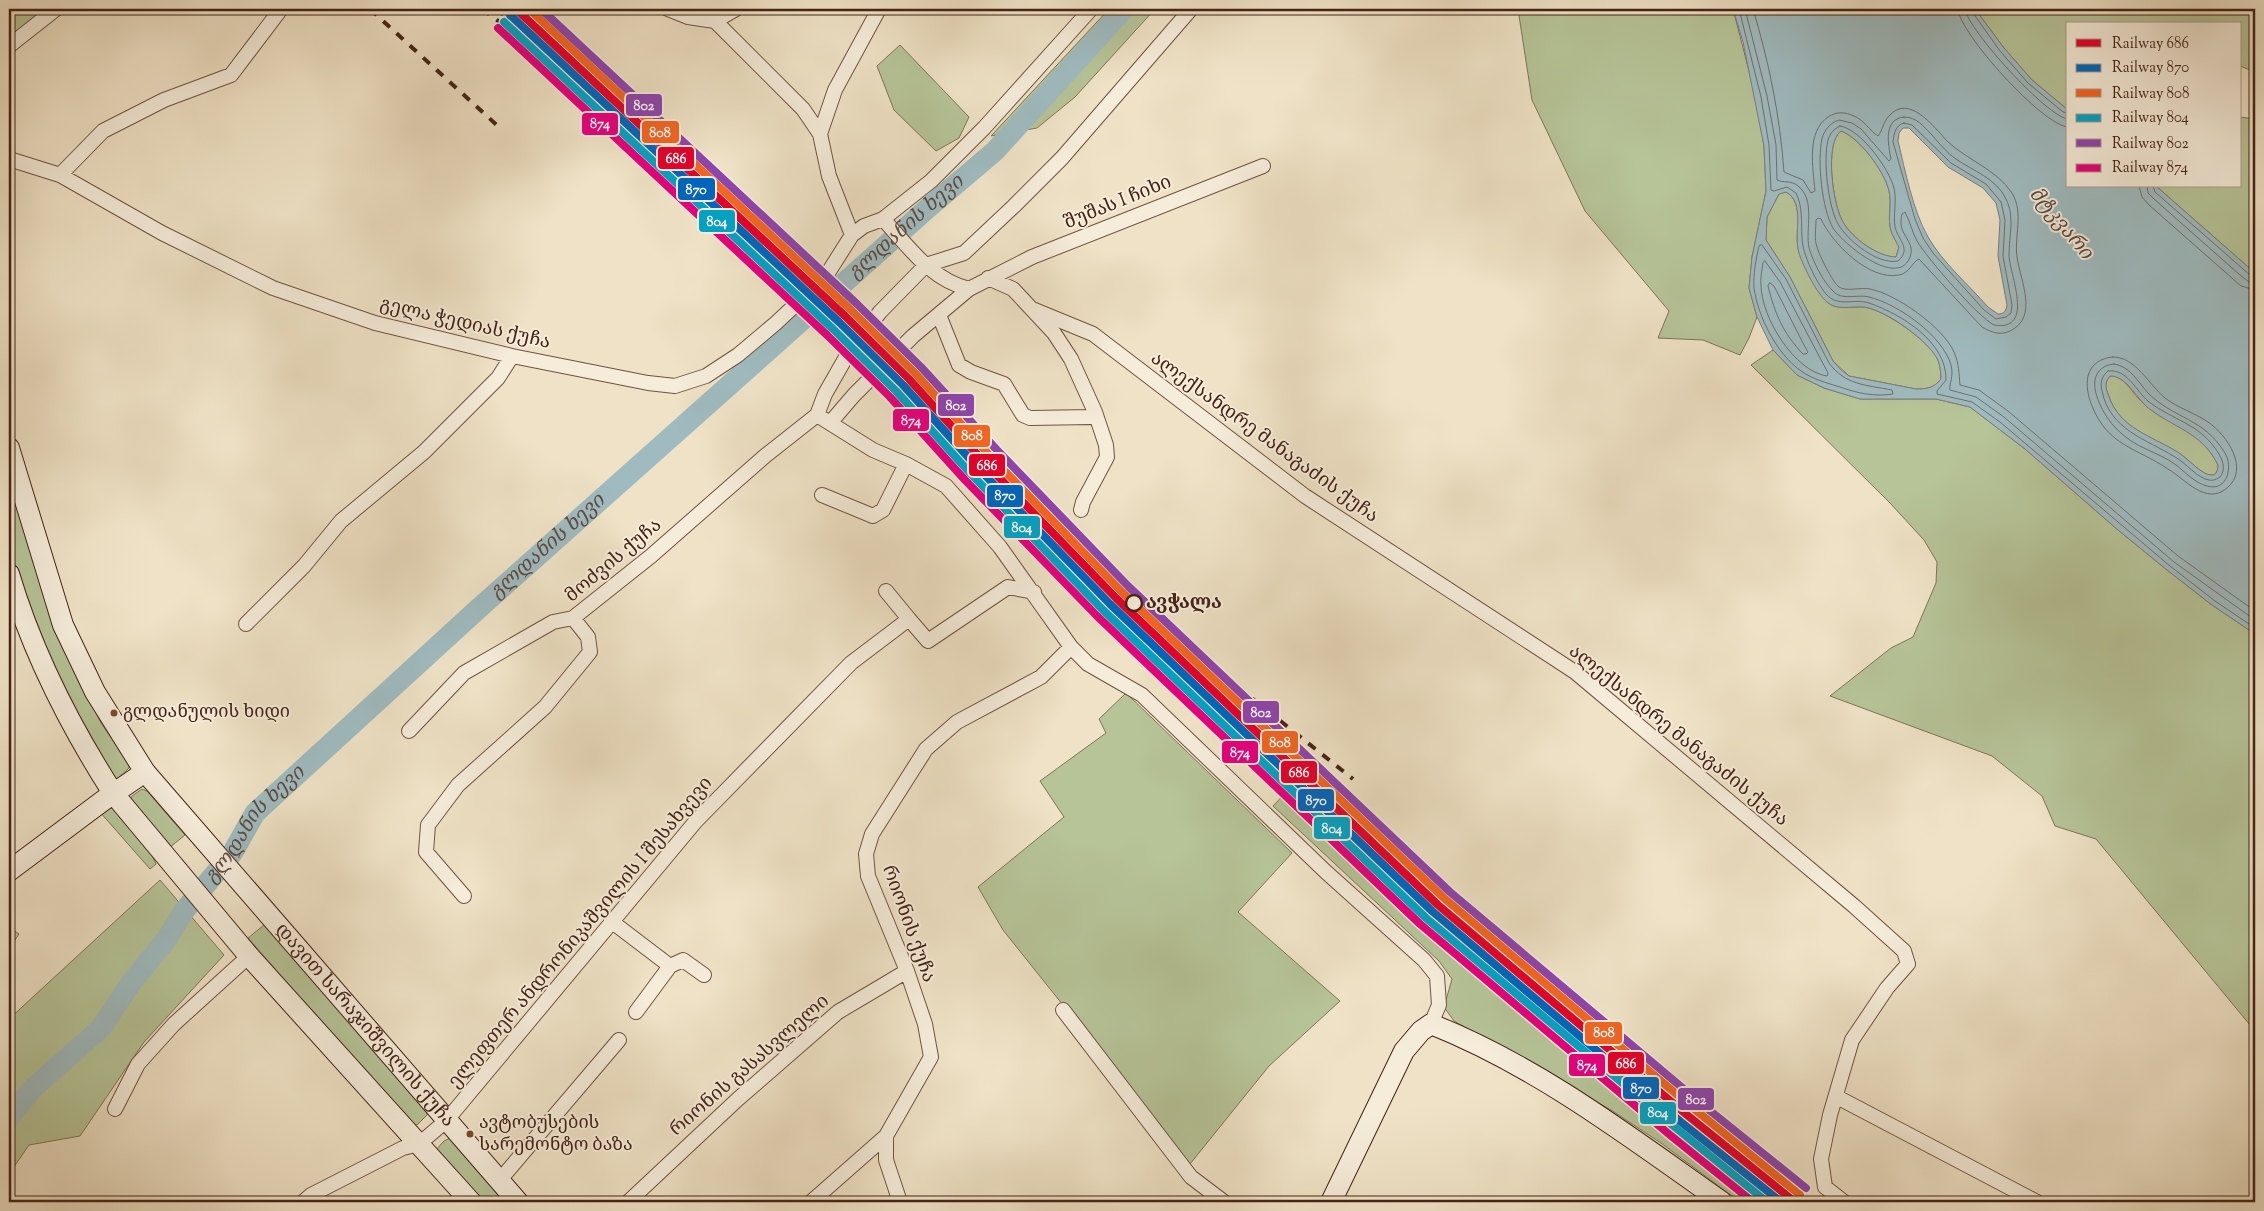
<svg xmlns="http://www.w3.org/2000/svg" width="2264" height="1211" font-family="'Sorts Mill Goudy','Noto Serif Georgian',serif">
<rect width="100%" height="100%" fill="#efe2c6"/>
<filter id="stains"><feTurbulence type="fractalNoise" baseFrequency=".004" numOctaves="4"/><feColorMatrix values="0 0 0 0 .2 0 0 0 0 .09 0 0 0 0 .02 0 0 0 .5 -.17"/></filter>
<radialGradient id="worn" r=".72"><stop offset=".6" stop-color="#630" stop-opacity="0"/><stop offset="1" stop-color="#630" stop-opacity=".3"/></radialGradient>
<path fill="#b6c498" stroke="#7e7457" d="M9,9H51L9,39Z
M1109,9H1155L1075,97L1037,128L991,136Z
M1518,9H1733L1756,98L1764,146L1766,191L1752,257L1749,288L1757,317L1749,338L1740,355L1703,340L1658,338L1669,311L1585,211L1532,100Z
M1975,9H2255V72L2240,66V24H2068V110L2032,80L2004,48Z
M900,45L969,117L959,138L936,151L894,110L877,66Z
M2240,117L2255,119V273L2156,186H2240Z
M1841,131C1860,138 1885,172 1889,191C1892,203 1888,214 1890,226C1891,234 1896,241 1899,247L1896,257C1878,257 1852,238 1843,222C1833,206 1824,143 1841,131Z
M1786,192C1806,203 1793,234 1799,252C1803,266 1817,293 1827,302C1837,311 1852,306 1864,307C1885,310 1929,341 1938,360C1940,366 1941,372 1941,379C1934,388 1927,389 1916,389L1849,376L1833,361L1790,277L1766,240L1767,217L1779,194Z
M1773,350L1797,375L1824,388L1860,399H1936L1970,407L2025,449L2118,530L2167,570L2212,605L2255,634V1031L2096,839L2055,826L2042,796L1992,756L1830,696L1891,648L1913,637L1936,583L1937,562L1924,540L1890,503L1751,365Z
M2110,376C2123,375 2131,391 2139,399C2164,426 2200,427 2218,465C2218,469 2217,476 2210,475C2202,475 2187,458 2179,453C2151,436 2119,429 2108,394C2105,387 2105,381 2110,376Z
M9,477L76,672L101,723L129,764V768L116,780L70,705L21,589L9,551Z
M1126,693L1292,853L1238,912L1340,1001L1269,1066L1190,1164L1003,930L978,887L1064,817L1040,781L1106,733L1099,719Z
M1293,785L1461,949L1476,969L1651,1120L1758,1202H1740L1661,1143L1611,1110L1454,1021L1444,1007L1452,979L1439,961L1273,806Z
M142,789L147,791L185,835L169,848L130,800L132,796Z
M108,808L118,809L148,847L156,864L150,869L99,811Z
M160,880L224,955L144,1042L80,1136L29,1145L9,1174V1019Z
M264,925L427,1112V1115L417,1125L412,1124L248,938Z
M9,927L19,934L9,949Z
M450,1138L508,1202H482L435,1151L444,1141Z"/>
<path fill="#9fbbc0" stroke="#7b7e7c" fill-rule="evenodd" d="M1733,9H1975L2004,48L2032,80L2068,110V186H2156L2255,273V634L2212,605L2167,570L2118,530L2025,449L1970,407L1936,399H1860L1824,388L1797,375L1773,350L1757,317L1749,288L1752,257L1766,191L1764,146L1743,42ZM1903,128H1909L1948,167L1983,188L1996,203L2000,220L1998,256L2007,305C2006,311 2004,314 1998,314L1988,307C1968,284 1943,263 1928,237C1913,211 1905,170 1898,141L1899,133ZM1841,131C1859,137 1885,172 1889,191C1892,203 1888,214 1890,226C1891,234 1896,241 1899,247L1896,257C1878,257 1852,238 1843,222C1833,206 1824,143 1841,131ZM1786,192C1806,203 1793,234 1799,253C1803,266 1817,294 1827,302C1837,311 1852,306 1864,307C1886,310 1929,341 1938,360C1940,366 1941,372 1941,379C1934,388 1927,389 1916,389L1849,376L1841,370L1833,361L1790,277L1766,240L1767,217L1779,194ZM2110,376C2125,375 2137,398 2147,407C2173,428 2202,432 2218,465C2218,469 2217,476 2211,475C2202,475 2187,458 2179,453C2151,435 2119,429 2108,394C2105,387 2105,381 2110,376Z"/>
<g fill="none" stroke-linecap="round" stroke-linejoin="round">
<path stroke="#726f6b" stroke-width="1" d="M1739,9L1761,97L1769,145L1771,190L1774,191L1787,187L1796,193C1803,208 1801,221 1802,238C1802,253 1816,282 1826,294C1838,308 1854,298 1869,303C1901,314 1947,342 1946,380L1937,391V394L1972,402L2000,422L2170,566L2215,601L2255,628
M1745,9L1767,96L1776,145L1777,180C1783,183 1791,180 1798,186C1816,200 1805,229 1809,248C1813,261 1823,282 1833,291C1841,301 1858,294 1869,297C1898,304 1943,336 1951,365C1954,377 1949,383 1950,390L1976,397L2004,417L2174,562L2255,620
M1753,9C1769,62 1780,116 1784,172L1803,180L1811,193L1815,191C1813,168 1806,132 1828,117C1837,111 1845,112 1854,116C1864,120 1870,131 1878,136C1883,130 1883,122 1889,116C1909,93 1934,127 1947,141C1967,160 1996,169 2012,193C2024,213 2014,236 2017,257C2020,280 2039,317 2010,331C2000,336 1991,332 1982,327L1919,259C1912,262 1910,273 1899,275C1869,281 1832,243 1821,219L1818,218L1816,220C1816,229 1814,239 1817,247C1819,255 1833,283 1839,287C1846,292 1861,287 1870,289C1896,294 1943,327 1954,352C1959,363 1959,374 1960,385L1979,390L2008,411L2178,556L2255,611
M1958,9C1959,33 2043,126 2068,127
M1965,9C1967,29 2048,118 2068,119
M1972,9L1973,13L2000,51L2028,83L2063,112L2068,113
M1904,117C1917,117 1923,126 1932,135C1939,143 1947,153 1956,159C1973,171 1996,178 2006,199C2015,217 2009,236 2009,255C2009,273 2036,332 1994,325C1978,317 1927,258 1917,241C1912,232 1910,221 1905,212L1902,214C1901,217 1901,221 1901,225C1903,237 1915,244 1910,257C1898,289 1843,244 1833,228C1822,209 1817,161 1822,139C1824,130 1830,123 1839,120L1852,123L1861,129L1889,161L1891,159C1888,144 1883,119 1904,117Z
M1904,123L1912,125L1951,163L1986,184L2001,202L2005,220L2003,256L2012,305L2011,313L2006,317L1996,319L1984,310L1933,253L1923,238L1915,219L1893,142C1894,134 1895,125 1904,123Z
M1840,126C1861,129 1889,169 1894,188C1897,201 1893,215 1895,227C1898,240 1912,249 1898,261C1878,265 1848,241 1838,224C1828,206 1823,160 1828,140C1830,133 1834,129 1840,126Z
M2139,186L2142,197L2149,205L2241,286L2255,290
M2147,186L2148,193L2154,199L2240,275L2249,282L2255,283
M2153,186L2155,192L2250,275L2255,276
M1762,245L1786,279L1829,363C1845,385 1866,385 1892,390L1893,394C1874,397 1857,393 1840,387C1827,383 1812,379 1801,371C1777,354 1758,317 1754,288C1753,275 1756,259 1759,246Z
M1765,261L1780,282L1828,373L1827,376C1794,371 1762,318 1761,286C1760,279 1762,270 1763,263Z
M1770,283L1774,286L1804,345L1808,352L1806,354H1803C1783,333 1775,314 1768,286Z
M2113,357C2136,357 2149,385 2165,398C2178,408 2195,413 2208,422C2227,435 2250,469 2227,488C2206,506 2185,479 2168,469C2137,448 2108,446 2092,406C2088,396 2086,386 2088,376C2091,364 2101,358 2113,357Z
M2114,364C2130,366 2138,382 2148,393C2174,419 2204,418 2225,453C2233,466 2228,492 2207,486C2195,483 2185,472 2176,465C2167,458 2156,454 2146,449C2125,440 2107,423 2099,402C2096,395 2094,388 2095,380C2097,370 2104,365 2114,364Z
M2108,371C2127,368 2136,391 2148,401C2165,415 2189,422 2203,435C2212,443 2231,464 2220,477C2217,479 2213,481 2209,480C2197,478 2186,463 2175,457C2146,439 2110,430 2102,391C2100,383 2101,377 2108,371Z"/>
<path stroke="#9fbbc0" stroke-width="21" id="s1" d="M9,1118L32,1089L101,1028L131,983L166,940L184,911L233,852L255,813L478,609L929,207L995,151L1124,9"/>
<defs>
<path id="street" d="M668,9L688,17L715,21L803,109L820,134
M715,21L736,9
M9,46L56,9
M9,159L60,175L162,233L273,288L375,323L512,356L648,383L675,386L706,376L738,355L776,323L826,276L852,235L864,226L883,219L931,181L984,128L1091,9
M60,175L103,131L164,100L231,75L281,9
M883,219C909,247 930,279 969,289
M852,235L829,176L820,134L835,90L879,9
M1032,309L1093,334L1305,496L1575,672L1854,906L1904,951L1908,964L1887,988L1852,1040L1830,1115L1821,1159L1825,1187L1844,1202
M939,315L959,365L971,372L1004,384L1023,415L1030,418L1091,417L1095,412L1071,359L1054,333L1013,289L988,278
M817,415L873,450L906,464L946,486L1000,547L1071,647L1088,664L1142,695L1326,872L1424,960L1437,976L1439,1005L1431,1024
M817,415L825,394L849,352L880,312L926,265L964,253L1014,206L1062,158L1191,9
M830,423L854,395L913,336L969,289L1032,257L1263,166
M822,495L873,516L883,510L906,464
M1081,510L1083,502L1107,457L1106,445L1095,412
M886,591L909,619
M246,624L304,566L341,521L424,452L498,378L512,356
M409,731L464,673L553,622L573,618L651,556L765,456L817,415
M464,896L426,852L428,825L458,785L545,707L590,652L588,637L573,618
M611,921L670,966L636,1012
M670,966L683,960L704,975
M1063,1010L1191,1177L1224,1202
M1837,1097L2037,1202
M115,1109L138,1064L174,1024L249,956
M499,1181L619,1040
M303,1202L311,1195L403,1148L419,1144L446,1121L696,821L851,663L909,619L928,641L1008,587L1034,592
M628,1202L738,1099L838,1012L907,971
M811,1202L886,1136
M900,1202L886,1160V1136L931,1057L925,1024L907,971L868,876L866,854L872,834L926,749L957,722L1041,677L1071,647"/>
<g id="secondary">
<path id="s2" d="M9,448L63,625L95,692L145,772L518,1202"/>
<path d="M9,574C32,651 70,726 113,793L249,956L471,1202"/>
<path d="M9,871L104,800L145,772"/>
<path d="M1331,1202L1404,1051L1421,1031L1431,1024C1537,1066 1630,1137 1722,1202"/>
</g>
</defs>
<use href="#street" stroke="#705342" stroke-width="16"/>
<use href="#secondary" stroke="#452316" stroke-width="22"/>
<use href="#street" stroke="#f5ecda" stroke-width="14"/>
<use href="#secondary" stroke="#f5ecda" stroke-width="20"/>
<path stroke="#452316" stroke-width="4" stroke-dasharray="9 9" stroke-linecap="butt" d="M370,9L500,128
M482,9L536,49
M496,9C528,32 555,61 584,88C653,150 720,213 794,269
M676,144L757,234
M926,397L994,456
M1224,676L1353,779
M1559,1024L1608,1072L1768,1202"/>
<defs>
<path id="rail-1" d="M516,9L845,316L909,379L984,462L1116,598L1438,905L1687,1115L1795,1202"/>
<path id="rail-2" d="M510,15L839,322L903,385L978,468L1110,604L1432,911L1681,1122L1781,1202"/>
<path id="rail-3" d="M529,9L851,310L915,373L990,456L1122,592L1444,898L1693,1108L1800,1195"/>
<path id="rail-4" d="M504,22L833,329L896,391L971,474L1103,610L1426,918L1676,1128L1767,1202"/>
<path id="rail-5" d="M541,9L857,304L921,367L997,450L1128,586L1450,892L1698,1101L1806,1188"/>
<path id="rail-6" d="M498,28L827,335L890,397L965,480L1097,616L1420,924L1670,1135L1753,1202"/>
</defs>
<use href="#rail-1" stroke="#f5ecda" stroke-width="11"/>
<use href="#rail-2" stroke="#f5ecda" stroke-width="11"/>
<use href="#rail-3" stroke="#f5ecda" stroke-width="11"/>
<use href="#rail-4" stroke="#f5ecda" stroke-width="11"/>
<use href="#rail-5" stroke="#f5ecda" stroke-width="11"/>
<use href="#rail-6" stroke="#f5ecda" stroke-width="11"/>
<use href="#rail-1" stroke="#e4002b" stroke-width="8"/>
<use href="#rail-2" stroke="#0065bd" stroke-width="8"/>
<use href="#rail-3" stroke="#f26522" stroke-width="8"/>
<use href="#rail-4" stroke="#03a2c5" stroke-width="8"/>
<use href="#rail-5" stroke="#8e44ad" stroke-width="8"/>
<use href="#rail-6" stroke="#e5007d" stroke-width="8"/>
</g>
<circle fill="#f5ecda" stroke="#452316" stroke-width="2.5" cx="1134" cy="603" r="8"/>
<g fill="#7a4b2a" stroke="#f5ecda" stroke-width="2">
<circle cx="114" cy="713" r="4.5"/>
<circle cx="470" cy="1134" r="4.5"/>
</g>
<g text-anchor="middle" dominant-baseline="central" stroke-width="4" stroke-linejoin="round" paint-order="stroke">
<g font-size="18" fill="#452316" stroke="#f5ecda" text-anchor="start">
<text x="123" y="713">გლდანულის ხიდი</text>
<text x="479" y="1124">ავტობუსების<tspan x="479" dy="22">სარემონტო ბაზა</tspan></text>
</g>
<g font-size="19" fill="#452316" stroke="#f5ecda">
<text transform="translate(1118 203) rotate(-22)">შუშას I ჩიხი</text>
<text transform="translate(465 324) rotate(13)">გელა ჭედიას ქუჩა</text>
<text transform="translate(1264 438) rotate(36)">ალექსანდრე მანაგაძის ქუჩა</text>
<text transform="translate(614 561) rotate(-40)">მოძვის ქუჩა</text>
<text transform="translate(1678 736) rotate(39)">ალექსანდრე მანაგაძის ქუჩა</text>
<text transform="translate(908 924) rotate(70)">რიონის ქუჩა</text>
<text transform="translate(581 933) rotate(-50)">ელეფთერ ანდრონიკაშვილის I შესახვევი</text>
<text stroke="none"><textPath href="#s2" startOffset="689">დავით სარაჯიშვილის ქუჩა</textPath></text>
<text transform="translate(750 1066) rotate(-41)">რიონის გასასვლელი</text>
</g>
<g font-size="19" font-weight="bold" fill="#452316" stroke="#f5ecda" text-anchor="start">
<text x="1146" y="603">ავჭალა</text>
</g>
<g font-size="20" font-style="italic" fill="#5c4940" stroke="#f5ecda">
<text transform="translate(2060 224) rotate(50)">მტკვარი</text>
<text stroke="none"><textPath href="#s1" startOffset="1270">გლდანის ხევი</textPath></text>
<text stroke="none"><textPath href="#s1" startOffset="790">გლდანის ხევი</textPath></text>
<text stroke="none"><textPath href="#s1" startOffset="385">გლდანის ხევი</textPath></text>
</g>
</g>
<g stroke="#f5ecda" stroke-width="2">
<rect x="625" y="93" width="38" height="24" rx="5" fill="#8e44ad"/>
<rect x="581" y="112" width="38" height="24" rx="5" fill="#e5007d"/>
<rect x="641" y="120" width="39" height="24" rx="5" fill="#f26522"/>
<rect x="657" y="146" width="38" height="24" rx="5" fill="#e4002b"/>
<rect x="677" y="177" width="39" height="24" rx="5" fill="#0065bd"/>
<rect x="698" y="209" width="38" height="24" rx="5" fill="#03a2c5"/>
<rect x="937" y="393" width="38" height="24" rx="5" fill="#8e44ad"/>
<rect x="892" y="408" width="38" height="24" rx="5" fill="#e5007d"/>
<rect x="953" y="424" width="38" height="24" rx="5" fill="#f26522"/>
<rect x="968" y="453" width="38" height="24" rx="5" fill="#e4002b"/>
<rect x="986" y="484" width="38" height="24" rx="5" fill="#0065bd"/>
<rect x="1003" y="515" width="38" height="24" rx="5" fill="#03a2c5"/>
<rect x="1242" y="700" width="38" height="24" rx="5" fill="#8e44ad"/>
<rect x="1261" y="730" width="38" height="24" rx="5" fill="#f26522"/>
<rect x="1221" y="740" width="38" height="24" rx="5" fill="#e5007d"/>
<rect x="1280" y="760" width="38" height="24" rx="5" fill="#e4002b"/>
<rect x="1297" y="788" width="38" height="24" rx="5" fill="#0065bd"/>
<rect x="1313" y="816" width="38" height="24" rx="5" fill="#03a2c5"/>
<rect x="1584" y="1021" width="39" height="24" rx="5" fill="#f26522"/>
<rect x="1607" y="1051" width="38" height="24" rx="5" fill="#e4002b"/>
<rect x="1568" y="1053" width="38" height="24" rx="5" fill="#e5007d"/>
<rect x="1622" y="1076" width="38" height="24" rx="5" fill="#0065bd"/>
<rect x="1677" y="1087" width="38" height="24" rx="5" fill="#8e44ad"/>
<rect x="1639" y="1101" width="38" height="24" rx="5" fill="#03a2c5"/>
</g>
<g font-size="14" text-anchor="middle" font-weight="bold" fill="#fff">
<text x="644" y="110">802</text>
<text x="600" y="128">874</text>
<text x="660" y="137">808</text>
<text x="676" y="163">686</text>
<text x="696" y="194">870</text>
<text x="717" y="226">804</text>
<text x="956" y="410">802</text>
<text x="911" y="425">874</text>
<text x="972" y="440">808</text>
<text x="987" y="470">686</text>
<text x="1005" y="500">870</text>
<text x="1022" y="532">804</text>
<text x="1261" y="717">802</text>
<text x="1280" y="747">808</text>
<text x="1240" y="757">874</text>
<text x="1299" y="777">686</text>
<text x="1316" y="805">870</text>
<text x="1332" y="833">804</text>
<text x="1604" y="1037">808</text>
<text x="1626" y="1068">686</text>
<text x="1587" y="1070">874</text>
<text x="1641" y="1093">870</text>
<text x="1696" y="1104">802</text>
<text x="1658" y="1117">804</text>
</g>
<rect width="2264" height="1211" fill="none" stroke="#efe2c6" stroke-width="30"/>
<rect x="10" y="10" width="2244" height="1191" fill="none" stroke="#452316" stroke-width="2.5"/>
<rect x="15" y="15" width="2234" height="1181" fill="none" stroke="#452316"/>
<rect x="2066" y="22" width="175" height="165" fill="#f5ecda" stroke="#af9c8c"/>
<rect x="2076" y="39" width="25" height="8" fill="#e4002b" stroke="#af9c8c"/>
<text x="2112" y="48" font-size="15" fill="#452316">Railway 686</text>
<rect x="2076" y="64" width="25" height="8" fill="#0065bd" stroke="#af9c8c"/>
<text x="2112" y="72" font-size="15" fill="#452316">Railway 870</text>
<rect x="2076" y="89" width="25" height="8" fill="#f26522" stroke="#af9c8c"/>
<text x="2112" y="98" font-size="15" fill="#452316">Railway 808</text>
<rect x="2076" y="114" width="25" height="8" fill="#03a2c5" stroke="#af9c8c"/>
<text x="2112" y="122" font-size="15" fill="#452316">Railway 804</text>
<rect x="2076" y="139" width="25" height="8" fill="#8e44ad" stroke="#af9c8c"/>
<text x="2112" y="148" font-size="15" fill="#452316">Railway 802</text>
<rect x="2076" y="164" width="25" height="8" fill="#e5007d" stroke="#af9c8c"/>
<text x="2112" y="172" font-size="15" fill="#452316">Railway 874</text>
<rect width="100%" height="100%" filter="url(#stains)"/>
<rect width="100%" height="100%" fill="url(#worn)"/>
</svg>
